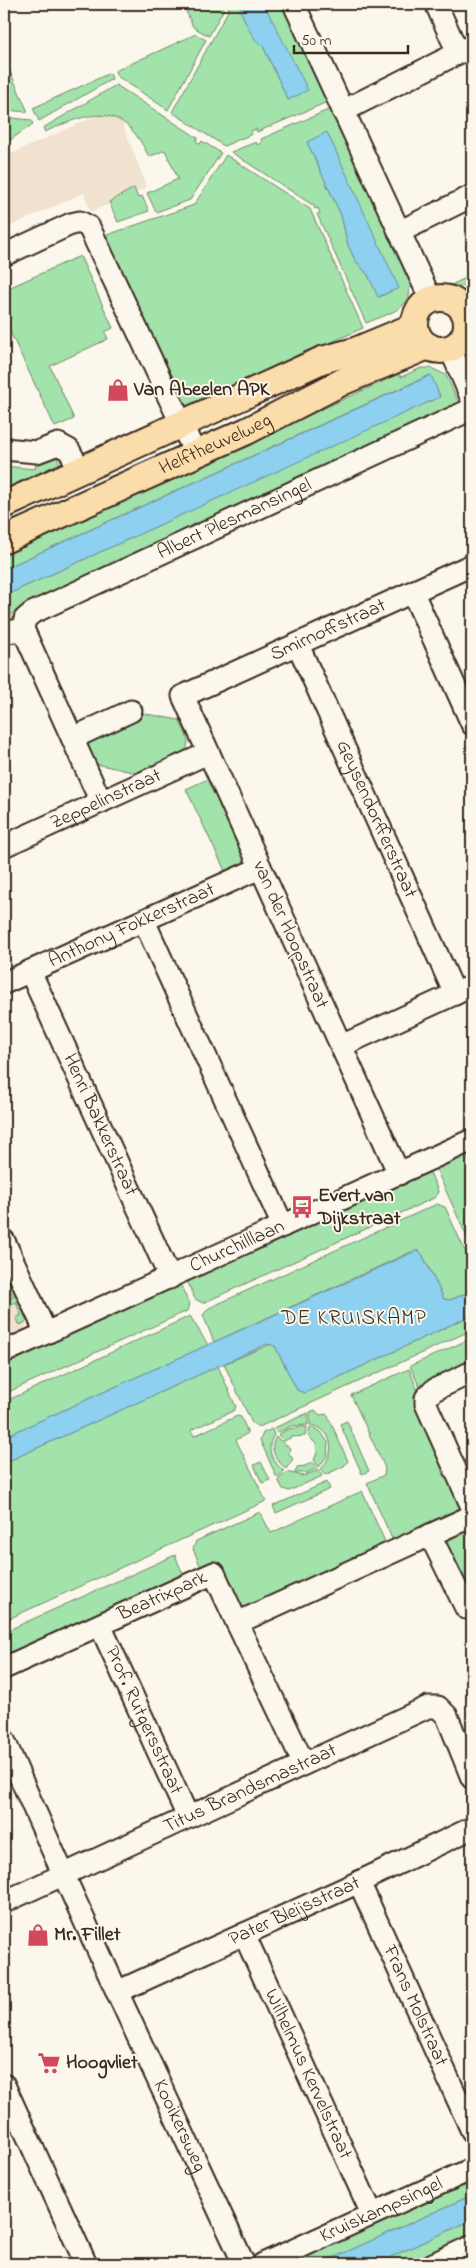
<svg xmlns="http://www.w3.org/2000/svg" width="476" height="2268" font-family="'Indie Flower',sans-serif">
<rect width="100%" height="100%" fill="#fbf7ec"/>
<filter id="ink" filterUnits="userSpaceOnUse"><feTurbulence type="fractalNoise" baseFrequency=".02" numOctaves="2"/><feDisplacementMap in="SourceGraphic" scale="10" xChannelSelector="R" yChannelSelector="G"/><feConvolveMatrix kernelMatrix="1 2 1 2 8 2 1 2 1" color-interpolation-filters="sRGB"/></filter>
<g filter="url(#ink)">
<path fill="#f1e1cf" d="M116,107L147,187L91,212L84,193L4,229V157Z
M4,1270L27,1322L23,1332L4,1341Z"/>
<path fill="#a2e2ab" stroke="#6e8664" fill-rule="evenodd" d="M183,4H222L224,9L209,36L193,27Z
M227,4H243L240,10L263,46L288,100L269,15L264,4H283L321,86L332,100L257,132L256,129L251,131L252,134L224,146L172,112L229,9Z
M196,34L206,40L168,110L117,76L115,71Z
M4,58L28,112L4,110Z
M110,73L112,79L39,121L33,108Z
M116,85L198,138L196,141L200,144L202,141L221,153L190,200L156,212L147,193L178,179L165,150L149,157C123,102 93,110 45,132L43,128Z
M335,107L349,137L346,143L378,211L383,213L413,279L412,287L409,289C414,308 380,317 366,323L317,214L320,213L318,208L315,209L314,206L231,152L256,142L257,145L262,142L261,139ZM327,133L398,288L379,297L368,275L355,260L348,245L341,215L307,142Z
M4,117L31,120L33,124L6,143L4,138Z
M226,155L310,209L363,328L188,407L184,406L104,236L194,205Z
M134,188L138,198L142,196L149,211L118,222L109,202Z
M80,256L113,328L105,332L108,339L50,366L74,419L55,427L4,319V306L10,303L4,290Z
M472,275V282L461,287L451,285Z
M421,368H431L446,375L460,406L454,411L15,611L4,624V596L440,396L430,375L4,569V554L399,374L401,377Z
M55,452L61,467L4,493V466L35,469L36,461Z
M141,713L179,720C184,731 193,741 184,752L137,773L96,764L85,738Z
M210,778L250,862L226,873L186,789Z
M472,1152V1248L436,1169Z
M428,1168L438,1191L436,1197L203,1303L195,1299L186,1278Z
M437,1204L445,1207L472,1266V1291L450,1300L444,1299L422,1254L411,1252L214,1342L203,1315L209,1308Z
M4,1270L27,1321L20,1325L16,1318L21,1315L16,1302L10,1305L8,1299L13,1296L7,1284L4,1285Z
M179,1281L189,1304L187,1311L4,1394V1361Z
M472,1315V1330L259,1427L252,1423L224,1364L271,1344L275,1346L297,1390L305,1393Z
M190,1316L208,1345L4,1437V1402Z
M472,1338V1365L421,1390L410,1366Z
M218,1366L236,1407L233,1411L191,1430L194,1436L237,1416L241,1417L248,1433L236,1440L266,1501L4,1621V1463Z
M409,1369L462,1501L461,1509L394,1543L367,1483L384,1475L385,1468L351,1395Z
M315,1410L320,1415L327,1414L348,1461L344,1466L325,1475L321,1469C336,1453 334,1429 310,1425V1412Z
M308,1413V1425L291,1426L277,1433L274,1428Z
M347,1421L369,1471L362,1474L340,1424Z
M301,1427H307L305,1436L292,1437L284,1441L278,1435L288,1429Z
M310,1427L321,1432L328,1442L327,1456L319,1467L314,1460L317,1453L316,1444L308,1436Z
M272,1429L274,1435C265,1449 272,1461 284,1471L277,1478L260,1440L263,1433Z
M276,1437L290,1448L289,1454L293,1459L286,1469C276,1460 268,1449 276,1437Z
M261,1462L270,1480L262,1483L254,1465Z
M312,1462L317,1468L307,1473H295L297,1467L305,1466Z
M319,1470L322,1476L289,1491L283,1489L278,1480L287,1472L303,1476Z
M327,1482L330,1489L276,1513L273,1506Z
M362,1491L387,1546L248,1608L240,1606L202,1570L193,1549L196,1541L260,1512L271,1533Z
M470,1528L472,1529V1596L468,1594L444,1545L446,1537Z
M175,1555L185,1579L7,1659L4,1652V1632Z
M472,2176V2195L320,2264H279Z
M472,2220V2235L409,2264H375Z"/>
<path fill="#8dd0ef" stroke="#6c8e9b" d="M243,4H264L308,90L288,100L263,46C252,41 245,21 240,9Z
M327,132L399,288L378,297L368,275L355,260L348,245L341,215L307,142Z
M431,375L440,397L4,596V569Z
M418,1250L422,1254L444,1299L450,1300L472,1291V1315L305,1393L297,1390L275,1346L267,1344L4,1463V1437Z
M472,2195V2220L375,2264H320Z"/>
<g fill="none" stroke-linecap="round" stroke-linejoin="round">
<defs>
<g id="minor">
<path d="M294,4L431,300"/>
<path d="M436,4L458,53"/>
<path d="M343,111L472,46"/>
<path d="M399,232L472,196"/>
<path d="M4,255L71,224L80,222L89,227L195,453"/>
<path d="M450,348L472,399"/>
<path d="M4,449L37,452L58,444L69,450L80,470"/>
<path d="M413,593L472,724"/>
<path d="M23,629L101,802"/>
<path id="s1" d="M4,633L23,629L25,619L32,613L472,409"/>
<path id="s2" d="M298,645L455,994"/>
<path d="M73,738L131,711"/>
<path id="s3" d="M4,846L208,753"/>
<path d="M144,921L283,1226"/>
<path id="s4" d="M30,971L170,1278"/>
<path id="s5" d="M4,983L260,868"/>
<path d="M341,1046L472,986"/>
<path id="s6" d="M399,1174L183,696L472,565"/>
<path d="M4,1241L46,1333"/>
<path id="s7" d="M4,1352L472,1140"/>
<path d="M472,1372L434,1390L426,1398V1404L472,1507"/>
<path d="M472,1516L430,1535L466,1608L472,1605"/>
<path d="M237,1623L304,1764"/>
<path id="s8" d="M100,1625L188,1817"/>
<path id="s9" d="M4,1668L214,1573L237,1623L430,1535"/>
<path id="s10" d="M4,1740C80,1916 163,2090 244,2264"/>
<path id="s11" d="M359,1882L472,2131"/>
<path id="s12" d="M4,1902L428,1707H438L447,1716L472,1778"/>
<path id="s13" d="M244,1934L372,2214"/>
<path id="s14" d="M117,1992L359,1882L472,1828"/>
<path d="M4,2085L86,2264"/>
<path id="s15" d="M263,2264L472,2169"/>
<path d="M433,2264L472,2246"/>
</g>
<g id="major">
<circle cx="441" cy="324" r="26"/>
<path d="M4,505L322,360L355,351L415,326"/>
<path id="s16" d="M4,540L247,431L344,381L428,346"/>
</g>
</defs>
<use href="#minor" stroke="#3b2a1e" stroke-width="25"/>
<use href="#major" stroke="#3b2a1e" stroke-width="30"/>
<use href="#minor" stroke="#fbf7ec" stroke-width="21"/>
<use href="#major" stroke="#fbddab" stroke-width="26"/>
</g>
</g>
<defs>
<symbol id="shop-bare" viewBox="-9 -9 18 18"><path d="M-5-2.5h2.3a2.7 3.5 0 0 1 5.4 0H5L5.5 6h-11ZM-1.5-2.5h3a1.5 2.3 0 0 0-3 0Z" fill="#d1495b" stroke="#fbf7ec" stroke-width="2.5" paint-order="stroke"/></symbol>
<symbol id="bus-bare" viewBox="-9 -9 18 18"><path d="M-5-6H5V4H4V6H2V4H-2V6H-4V4H-5ZM-3.5-4V0h7V-4ZM-3.5 1.2v1.5H-2V1.2ZM2 1.2v1.5H3.5V1.2Z" fill="#d1495b" stroke="#fbf7ec" stroke-width="2.5" paint-order="stroke"/></symbol>
<symbol id="supermarket-bare" viewBox="-9 -9 18 18"><path d="M-6-5.5h2.5l.6 2H6L4.5 2H-2.5L-4.4-4H-6ZM-1.5 3.2a1.3 1.3 0 1 0 .1 0ZM3 3.2a1.3 1.3 0 1 0 .1 0Z" fill="#d1495b" stroke="#fbf7ec" stroke-width="2.5" paint-order="stroke"/></symbol>
</defs>
<g fill-rule="evenodd">
<use href="#shop-bare" x="102" y="374" width="32" height="32"/>
<use href="#bus-bare" x="286" y="1191" width="32" height="32"/>
<use href="#shop-bare" x="22" y="1919" width="32" height="32"/>
<use href="#supermarket-bare" x="33" y="2047" width="32" height="32"/>
</g>
<g text-anchor="middle" dominant-baseline="central" stroke-width="4" stroke-linejoin="round" paint-order="stroke">
<g font-size="20" font-weight="bold" fill="#3b2a1e" stroke="#fbf7ec" text-anchor="start">
<text x="134" y="390">Van Abeelen APK</text>
<text x="318" y="1196">Evert van<tspan x="318" dy="23">Dijkstraat</tspan></text>
<text x="54" y="1935">Mr. Fillet</text>
<text x="66" y="2063">Hoogvliet</text>
</g>
<g font-size="20" fill="#3b2a1e" stroke="#fbf7ec">
<text stroke="none"><textPath href="#s16" startOffset="232">Helftheuvelweg</textPath></text>
<text stroke="none"><textPath href="#s1" startOffset="262">Albert Plesmansingel</textPath></text>
<text stroke="none"><textPath href="#s6" startOffset="684">Smirnoffstraat</textPath></text>
<text stroke="none"><textPath href="#s3" startOffset="112">Zeppelinstraat</textPath></text>
<text stroke="none"><textPath href="#s2" startOffset="191">Geysendorfferstraat</textPath></text>
<text stroke="none"><textPath href="#s5" startOffset="140">Anthony Fokkerstraat</textPath></text>
<text transform="translate(290 935) rotate(66)">van der Hoopstraat</text>
<text stroke="none"><textPath href="#s4" startOffset="169">Henri Bakkerstraat</textPath></text>
<text stroke="none"><textPath href="#s7" startOffset="256">Churchilllaan</textPath></text>
<text stroke="none"><textPath href="#s9" startOffset="174">Beatrixpark</textPath></text>
<text stroke="none"><textPath href="#s8" startOffset="105">Prof. Rutgersstraat</textPath></text>
<text stroke="none"><textPath href="#s12" startOffset="271">Titus Brandsmastraat</textPath></text>
<text stroke="none"><textPath href="#s14" startOffset="195">Pater Bleijsstraat</textPath></text>
<text stroke="none"><textPath href="#s11" startOffset="136">Frans Molstraat</textPath></text>
<text stroke="none"><textPath href="#s13" startOffset="154">Wilhelmus Kervelstraat</textPath></text>
<text stroke="none"><textPath href="#s10" startOffset="424">Kooikersweg</textPath></text>
<text stroke="none"><textPath href="#s15" startOffset="130">Kruiskampsingel</textPath></text>
</g>
<g font-size="21" letter-spacing="1" fill="#3b2a1e" stroke="#fbf7ec">
<text x="354" y="1319">DE KRUISKAMP</text>
</g>
</g>
<rect width="476" height="2268" fill="none" stroke="#fbf7ec" stroke-width="20"/>
<rect x="10" y="10" width="456" height="2248" fill="none" stroke="#3b2a1e" stroke-width="2" filter="url(#ink)"/>
<path d="M294 45v8h114v-8" fill="none" stroke="#3b2a1e" stroke-width="2.5"/>
<text x="301" y="45" font-size="15" fill="#3b2a1e" stroke="#fbf7ec" stroke-width="4" paint-order="stroke">50 m</text>
</svg>
